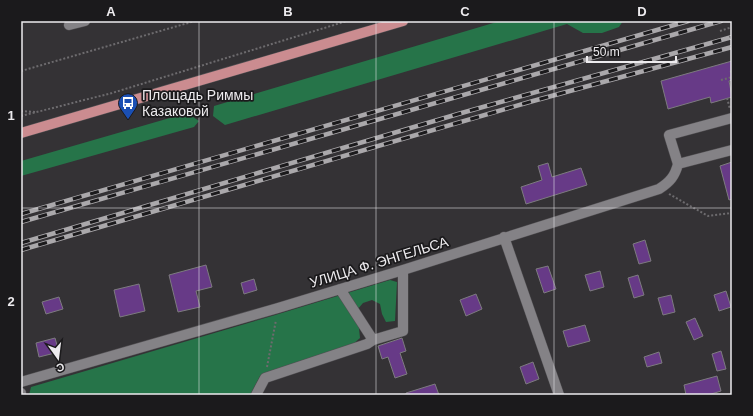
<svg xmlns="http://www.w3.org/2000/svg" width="753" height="416" font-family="Arial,sans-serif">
<rect width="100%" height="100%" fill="#343235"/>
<path fill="#267449" d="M500,21H623L619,27L602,33H583L567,24L225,125L213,116L214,106Z
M187,113L199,121L194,127L21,176V161Z
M390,280L397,282L395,321L386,322L382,314L380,304L372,300L363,303L357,310L360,338L352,345L260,376L250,395H29L31,387L272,316Z"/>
<path fill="#673a87" stroke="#7d7b7f" d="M732,61V80L729,81L732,97L711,103L710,97L668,109L661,81Z
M732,162V199L729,200L720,166Z
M548,163L552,177L581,168L587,185L526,204L521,187L542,180L538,166Z
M645,240L651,261L639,264L633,244Z
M206,265L212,287L196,291L200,307L178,312L169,275Z
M548,266L556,289L544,293L536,269Z
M600,271L604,287L590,291L585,275Z
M638,275L644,295L634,298L628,278Z
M254,279L257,290L244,294L241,283Z
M139,284L145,311L120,317L114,290Z
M726,291L731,307L719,311L714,295Z
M476,294L482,309L466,316L460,300Z
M671,295L675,312L663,315L658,298Z
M59,297L63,309L46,314L42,302Z
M695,318L703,336L694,340L686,322Z
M585,325L590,341L568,347L563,331Z
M55,338L59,352L39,357L36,343Z
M402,338L406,351L400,353L407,374L395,378L388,357L382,359L378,346Z
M721,351L726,369L717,371L712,354Z
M659,352L662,363L647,367L644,357Z
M533,362L539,379L526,384L520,367Z
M717,376L721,391L708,395H686L684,385Z
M435,384L439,395H406V393Z"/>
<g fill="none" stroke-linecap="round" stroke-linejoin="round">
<defs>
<path id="minor" d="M69,25L85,21
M678,164L669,135L732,118
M504,237L559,395
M340,289L373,340
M21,382L278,308L403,270L659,189C670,182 675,176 678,164L732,150
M21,393V395
M256,395L265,378L367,344L373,340L403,331V270"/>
<path id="major" d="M21,133L403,21"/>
</defs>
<use href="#minor" stroke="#525053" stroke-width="11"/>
<use href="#major" stroke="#525053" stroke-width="11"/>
<path stroke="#6d6b6e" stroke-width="2" stroke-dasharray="2 2" stroke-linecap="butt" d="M720,31L732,27
M21,71L195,21
M730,72L732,71
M721,80L732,77
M727,98L730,109
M21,111L35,112
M21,116L112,93L347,21
M669,194L708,216L732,213
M267,367L276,320"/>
<use href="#minor" stroke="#848286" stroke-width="10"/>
<use href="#major" stroke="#cb8c90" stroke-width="10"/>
<defs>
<path id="rail" d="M21,214L688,21
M21,222L721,21
M21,243L458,114L732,37
M21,250L533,101L732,47"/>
</defs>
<use href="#rail" stroke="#aaa8ab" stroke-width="4.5"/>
<use href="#rail" stroke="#1b1a1c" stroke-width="3" stroke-dasharray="9" stroke-linecap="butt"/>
</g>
<path fill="none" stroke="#edebee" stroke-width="1" stroke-opacity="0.55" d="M199,21V395M376,21V395M554,21V395M21,208H732"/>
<defs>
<symbol id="bus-pin" viewBox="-11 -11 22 30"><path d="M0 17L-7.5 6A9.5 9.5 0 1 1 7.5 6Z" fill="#1a4fb4" stroke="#1b1a1c"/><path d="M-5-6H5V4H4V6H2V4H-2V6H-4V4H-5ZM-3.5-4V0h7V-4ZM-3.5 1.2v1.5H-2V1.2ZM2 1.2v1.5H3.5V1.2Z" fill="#fff"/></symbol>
</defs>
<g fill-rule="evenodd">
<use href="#bus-pin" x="117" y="92" width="22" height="30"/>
</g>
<g text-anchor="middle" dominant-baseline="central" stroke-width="3.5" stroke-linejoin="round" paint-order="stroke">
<g font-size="14" fill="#edebee" stroke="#1b1a1c" text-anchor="start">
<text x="142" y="95">Площадь Риммы<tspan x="142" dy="16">Казаковой</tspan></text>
</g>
<g font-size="14" fill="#edebee" stroke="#1b1a1c">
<text transform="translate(379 262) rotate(-17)">УЛИЦА Ф. ЭНГЕЛЬСА</text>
</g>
</g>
<rect width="753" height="416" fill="none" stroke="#1b1a1c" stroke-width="44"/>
<g transform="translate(58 358) rotate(166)" stroke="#1b1a1c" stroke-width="3" paint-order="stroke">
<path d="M0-3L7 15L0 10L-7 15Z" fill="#edebee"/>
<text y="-6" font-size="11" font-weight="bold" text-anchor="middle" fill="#edebee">С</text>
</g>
<path d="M587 56v6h89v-6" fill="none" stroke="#edebee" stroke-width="2"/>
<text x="593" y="56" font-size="12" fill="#edebee" stroke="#1b1a1c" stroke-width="3" paint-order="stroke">50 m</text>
<rect x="22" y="22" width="709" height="372" fill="none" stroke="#edebee" stroke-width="1.5"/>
<g font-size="13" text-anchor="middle" font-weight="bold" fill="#edebee">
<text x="111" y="16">A</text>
<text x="288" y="16">B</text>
<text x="465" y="16">C</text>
<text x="642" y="16">D</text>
<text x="11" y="120">1</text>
<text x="11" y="306">2</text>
</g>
</svg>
